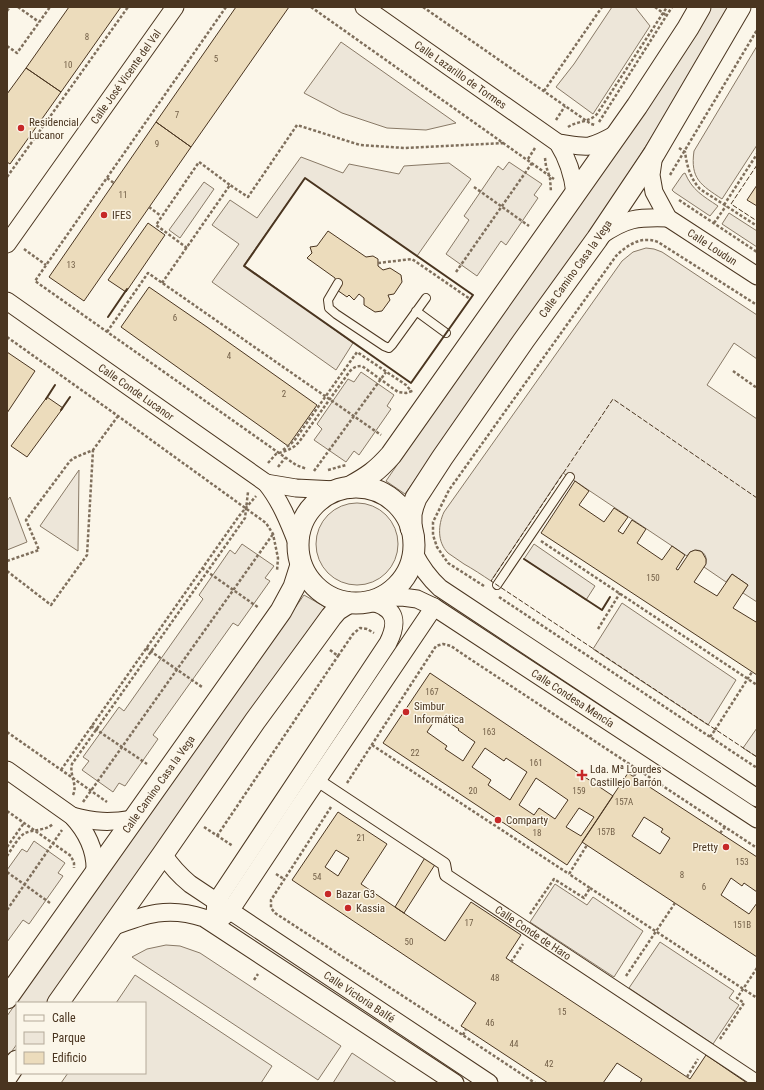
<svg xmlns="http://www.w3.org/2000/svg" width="764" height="1090" font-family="'Roboto Condensed',sans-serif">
<rect width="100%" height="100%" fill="#fbf6e9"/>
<path fill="#ede6d9" stroke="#887966" d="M612,7H635L650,26L593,114L556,87L574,64Z
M711,7H729L686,82L639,157L598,219L405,494L386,481L693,36Z
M341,42L456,123L426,130L387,128L342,113L304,93Z
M757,46V145L722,199C701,185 690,179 694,151Z
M301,157L343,173L349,164L399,174L404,166L449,163L471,179L417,256L305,178L244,265L353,343L336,370L212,282L239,244L212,225L230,200L257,218Z
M509,162L542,184L534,195L538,198L506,245L501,241L477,276L446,254L469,220L464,216L498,166L503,170Z
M685,173C692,190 703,196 718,206L710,216L674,192L672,190L683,174Z
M204,182L214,189L180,238L169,230Z
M729,213L757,231V247L722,224Z
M646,248L654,249L662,252L757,315V359L734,343L707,385L757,419V602L743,593L748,585L732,574L726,582L704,567C712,554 696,543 687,556L563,473L491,581C482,575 473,569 464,564C459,560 453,557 448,553C437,542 438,525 444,512L622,261L633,252Z
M361,372L394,395L387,406L391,409L359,455L354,451L346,462L314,440L322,429L317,424L348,379L354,382Z
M79,470L78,551L40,526Z
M10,497L27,542L7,550V501Z
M316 544a41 41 0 1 1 82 0a41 41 0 1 1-82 0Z
M242,544L274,566L265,578L270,581L238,626L233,623L153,735L158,739L125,786L119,783L113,792L82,770L89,761L83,757L119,707L124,711L203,599L199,595L230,550L235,554Z
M534,544L595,586L586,600L524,559Z
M304,595L325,607L46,1003H17V1044L7,1058V1016Z
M622,603L736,680L708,725L593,649Z
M757,728V757L743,748Z
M34,841L65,863L58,873L63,876L29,924L23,920L7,942V870L22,849L27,852Z
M555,884L587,905L593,897L643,931L614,977L530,922Z
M660,942L734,991L729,998L739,1005L713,1044L629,988Z
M166,945L180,946L200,953L341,1046L318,1080L132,957L147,949Z
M135,975L272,1066L261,1083H61L68,1073H145V1003H116Z
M352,1053L397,1083H333Z"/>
<path fill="#ecdcbc" stroke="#4a3520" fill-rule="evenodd" d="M69,7H121L61,92L26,68Z
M236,7H289L191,147L156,122Z
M26,68L61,92L10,164L7,162V94Z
M156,122L191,147L84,301L49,277Z
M757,185V206L747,200Z
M148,223L165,235L126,292L108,280Z
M328,231L366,257L373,256L378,259V266L383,270L390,268L401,275L402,282L394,294L388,295L390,300L382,311L375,312L364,305V298L359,294L354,300L349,295L347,297L337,290L342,283H336L335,278L307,258L312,253L310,247L317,246Z
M149,287L207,327L317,405L288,446L121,327Z
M7,352L35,371L7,413Z
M47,397L63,408L27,457L11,446Z
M575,481L589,491L579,505L604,522L614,508L628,517L618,531L623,534L632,520L646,529L637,543L662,560L672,546L685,555L676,569L678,570L690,552L695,550L700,551L702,552L706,559V564L694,582L717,596L732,574L748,585L733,608L756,622L757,620V675L541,533Z
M430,673L613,796L567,865L383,743ZM437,717L441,720L442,718L459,729L458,730L475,742L463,761L445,749L447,746L427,732ZM485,748L504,761L506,758L527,772L510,800L488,785L491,780L472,767ZM536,778L568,800L555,819L539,808L534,815L519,805ZM579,808L594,817L581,836L566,827Z
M628,773L757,857V892L744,883L742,886L731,878L721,895L749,914L757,903V957L582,842ZM644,817L663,829L661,832L670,838L660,854L632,836Z
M338,812L387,844L361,884L445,941L471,902L521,935L506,958L690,1079L706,1055L747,1083H640L642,1079L617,1063L603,1083H548L466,1029L461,1026L476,1003L292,880ZM336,850L349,858L338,876L325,867Z
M426,856L436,863L404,913L395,907Z"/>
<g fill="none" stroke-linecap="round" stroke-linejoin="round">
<defs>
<path id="service" d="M338,283L328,300L329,308L336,314L384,346L389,348L392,345L426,298
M416,311L446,333
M497,585L570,477"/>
<g id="pedestrian">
<path id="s1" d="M317,780L444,864L446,875L757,1081"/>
</g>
<g id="minor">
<path id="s2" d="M364,7L558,143C568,159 573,175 575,193"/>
<path d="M558,143C568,144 579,147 589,146C599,144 609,138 618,133"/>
<path id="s3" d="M654,154L651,175L654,192L668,218L757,276"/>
<path d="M600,236C626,218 637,217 668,218"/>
<path id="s4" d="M7,244L175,7"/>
<path id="s5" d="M7,301L266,483C280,500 289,522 297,543"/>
<path d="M266,483L296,488L336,490"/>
<path d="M414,553C421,567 428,577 440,588L757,798"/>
<path id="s6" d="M381,598L402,597L417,599L434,607L757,819"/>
<path d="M7,770L72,816C87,832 96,850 95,872"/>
<path d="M72,816C95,822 109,823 132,819"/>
<path id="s7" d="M163,854C171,866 179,875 190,884L489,1083"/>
<path d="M215,913L216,902L388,643C394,631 399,615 384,607C380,604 374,603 369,602"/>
<path d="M221,919L230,911L297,810L434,607"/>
<path d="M112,927C146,914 168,906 204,918L455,1083"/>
</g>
<g id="tertiary">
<circle cx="356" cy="545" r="58"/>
<path d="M350,487C368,477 377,471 391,455L637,106L688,28L700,7"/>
<path id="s8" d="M411,528V514L413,506L416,498L442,458L524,340L597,239L654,154L740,7"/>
<path id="s9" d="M7,998L281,611L294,587L301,565"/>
<path d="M58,1003L163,854L255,721L315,639L331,617L337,610L348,603"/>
<path d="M7,1076L17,1061"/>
</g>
</defs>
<use href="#service" stroke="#4a3520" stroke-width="10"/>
<use href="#pedestrian" stroke="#4a3520" stroke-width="14"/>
<use href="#minor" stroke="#4a3520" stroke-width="19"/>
<use href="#tertiary" stroke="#4a3520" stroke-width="23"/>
<path stroke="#7f6f5c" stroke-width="2.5" stroke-dasharray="3 2" stroke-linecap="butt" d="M18,7L39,22
M226,7L35,281L296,465L307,469
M311,7L554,179
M423,7L591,124L595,125
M655,7L667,16
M7,11L10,7
M7,46L17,53L50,7
M544,91L602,7
M556,120L565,106
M599,122L672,7
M568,127C577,121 590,122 597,114L667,7
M679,148L685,152C687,166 690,178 700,189L757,226
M545,158L546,166L550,178L551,192
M528,159L535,148
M670,175L757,30
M7,177L128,7
M107,178L114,183
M474,187L529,226
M679,200L757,252
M724,205L757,154
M149,207L161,216
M714,223L726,206
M187,248L156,225L199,162L230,185
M24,249L46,265
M378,263L412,259L470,299
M456,272L532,163
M162,283L230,185L248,197L297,125L360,145L405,148L504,143
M107,332L148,273L381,435
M7,337L118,416L266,523L273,534L278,558L277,571
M733,371L757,388
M283,450L294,441L357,352L406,385L412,392
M268,463L276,454L288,450L295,446L299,442L350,371C354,367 357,366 362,366L398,392L406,393L412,391
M278,467L285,458
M328,470L346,465
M314,471L386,372
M541,541L757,685
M7,561L39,550L26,520L70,461L74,458L93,450L118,416
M202,568L259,608
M7,571L51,605L87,555L93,450
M484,586L448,563L437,547L433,535V522L449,490L616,256C624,248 636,239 648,240C652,240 655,241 658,242L757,305
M499,597L757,768
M598,629L620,593
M146,648L202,687
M330,650L338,656L353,634L360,628L367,629L374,633
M91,726L147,764
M7,732L107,802
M710,737L715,730
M372,745L569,874
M61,770L239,516L256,496
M634,776L638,769
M347,783L436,646L443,644L451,646L467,657L757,848
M73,795C78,785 69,775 72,764L245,518L248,492
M83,802L273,534
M331,807L271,900V908L275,913L446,1024L535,1083
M7,811L71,856L74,863V868
M204,827L233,846
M720,833L725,827
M217,836L338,656
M7,847L24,823
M7,856C11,850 19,836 25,833C35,829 45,831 53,824
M7,872L50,903
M276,874L284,879
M590,888L757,998
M7,910L62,830
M530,914L554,879L584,898L590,888L569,874L587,845
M511,962L523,944
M626,976L675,903
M254,980L258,974
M463,1035L466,1029
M720,1039L744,1003L737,998L757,968
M687,1077L698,1059"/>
<use href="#service" stroke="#fbf6e9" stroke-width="8"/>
<use href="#pedestrian" stroke="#fbf6e9" stroke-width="12"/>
<use href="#minor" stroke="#fbf6e9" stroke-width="17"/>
<use href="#tertiary" stroke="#fbf6e9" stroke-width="21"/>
<path stroke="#7f6f5c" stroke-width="2.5" stroke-dasharray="3 2" stroke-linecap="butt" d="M715,730L752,672"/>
<path stroke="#4a3520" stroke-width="1" stroke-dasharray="5 2" stroke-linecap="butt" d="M757,165L731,204L757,221
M757,498L613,399L491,581L757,757"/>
<path stroke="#4a3520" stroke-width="2" d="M305,178L473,295L411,383L244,266Z
M108,317L127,289
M46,399L55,385
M61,410L70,397
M524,559L602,610L610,597"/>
</g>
<g fill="#c62828" stroke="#fbf6e9" stroke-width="1.5">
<circle cx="21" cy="128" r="4"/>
<circle cx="104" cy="215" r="4"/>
<circle cx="406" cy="712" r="4"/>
<path d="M580 769h4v4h4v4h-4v4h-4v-4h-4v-4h4z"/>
<circle cx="498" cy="820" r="4"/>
<circle cx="726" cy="847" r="4"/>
<circle cx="328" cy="894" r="4"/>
<circle cx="348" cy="908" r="4"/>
</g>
<g text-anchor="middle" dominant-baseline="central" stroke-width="3" stroke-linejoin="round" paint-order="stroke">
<g font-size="9" fill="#725f47">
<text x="87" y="37">8</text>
<text x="216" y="59">5</text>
<text x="68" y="65">10</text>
<text x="177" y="115">7</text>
<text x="157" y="144">9</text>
<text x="123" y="195">11</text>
<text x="71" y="265">13</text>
<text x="175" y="318">6</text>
<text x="229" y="356">4</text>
<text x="284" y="394">2</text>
<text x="653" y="578">150</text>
<text x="432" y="692">167</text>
<text x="489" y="732">163</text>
<text x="415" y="753">22</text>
<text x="536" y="763">161</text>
<text x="473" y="791">20</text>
<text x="579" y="791">159</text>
<text x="624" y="802">157A</text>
<text x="606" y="832">157B</text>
<text x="537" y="833">18</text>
<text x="361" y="838">21</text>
<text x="742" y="862">153</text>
<text x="682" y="875">8</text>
<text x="317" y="877">54</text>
<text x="704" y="887">6</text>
<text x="469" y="923">17</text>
<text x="742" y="925">151B</text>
<text x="409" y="942">50</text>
<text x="495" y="978">48</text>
<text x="562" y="1012">15</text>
<text x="490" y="1023">46</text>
<text x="514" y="1044">44</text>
<text x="549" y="1064">42</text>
</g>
<g font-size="11" fill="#4a3520" stroke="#fbf6e9">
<text stroke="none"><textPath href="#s2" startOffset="118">Calle Lazarillo de Tormes</textPath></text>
<text stroke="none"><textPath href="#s4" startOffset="205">Calle José Vicente del Val</textPath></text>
<text stroke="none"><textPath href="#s3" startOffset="121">Calle Loudun</textPath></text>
<text stroke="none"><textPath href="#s8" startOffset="310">Calle Camino Casa la Vega</textPath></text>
<text stroke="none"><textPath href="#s5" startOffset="158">Calle Conde Lucanor</textPath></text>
<text stroke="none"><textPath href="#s6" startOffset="221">Calle Condesa Mencía</textPath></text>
<text stroke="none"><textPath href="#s9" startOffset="262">Calle Camino Casa la Vega</textPath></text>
<text stroke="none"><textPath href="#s1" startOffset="268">Calle Conde de Haro</textPath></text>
<text stroke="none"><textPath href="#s7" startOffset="244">Calle Victoria Balfé</textPath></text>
</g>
<g font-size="11" fill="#4a3520" stroke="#fbf6e9" text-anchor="start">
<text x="29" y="122">Residencial<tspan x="29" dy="13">Lucanor</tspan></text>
<text x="112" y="215">IFES</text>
<text x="414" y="706">Simbur<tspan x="414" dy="13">Informática</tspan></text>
<text x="590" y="769">Lda. Mª Lourdes<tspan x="590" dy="13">Castillejo Barrón</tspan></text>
<text x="506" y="820">Comparty</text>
<text x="718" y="847" text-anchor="end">Pretty</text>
<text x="336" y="894">Bazar G3</text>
<text x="356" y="908">Kassia</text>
</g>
</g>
<rect width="764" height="1090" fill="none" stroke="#4a3520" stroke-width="16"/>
<rect x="16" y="1002" width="130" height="72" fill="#fbf6e9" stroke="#b4a999"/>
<rect x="24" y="1015" width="20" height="6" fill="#fbf6e9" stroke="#b4a999"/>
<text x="52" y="1022" font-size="12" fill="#4a3520">Calle</text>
<rect x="24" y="1032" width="20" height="12" fill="#ede6d9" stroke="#b4a999"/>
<text x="52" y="1042" font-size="12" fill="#4a3520">Parque</text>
<rect x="24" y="1052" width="20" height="12" fill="#ecdcbc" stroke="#b4a999"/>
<text x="52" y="1062" font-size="12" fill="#4a3520">Edificio</text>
</svg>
